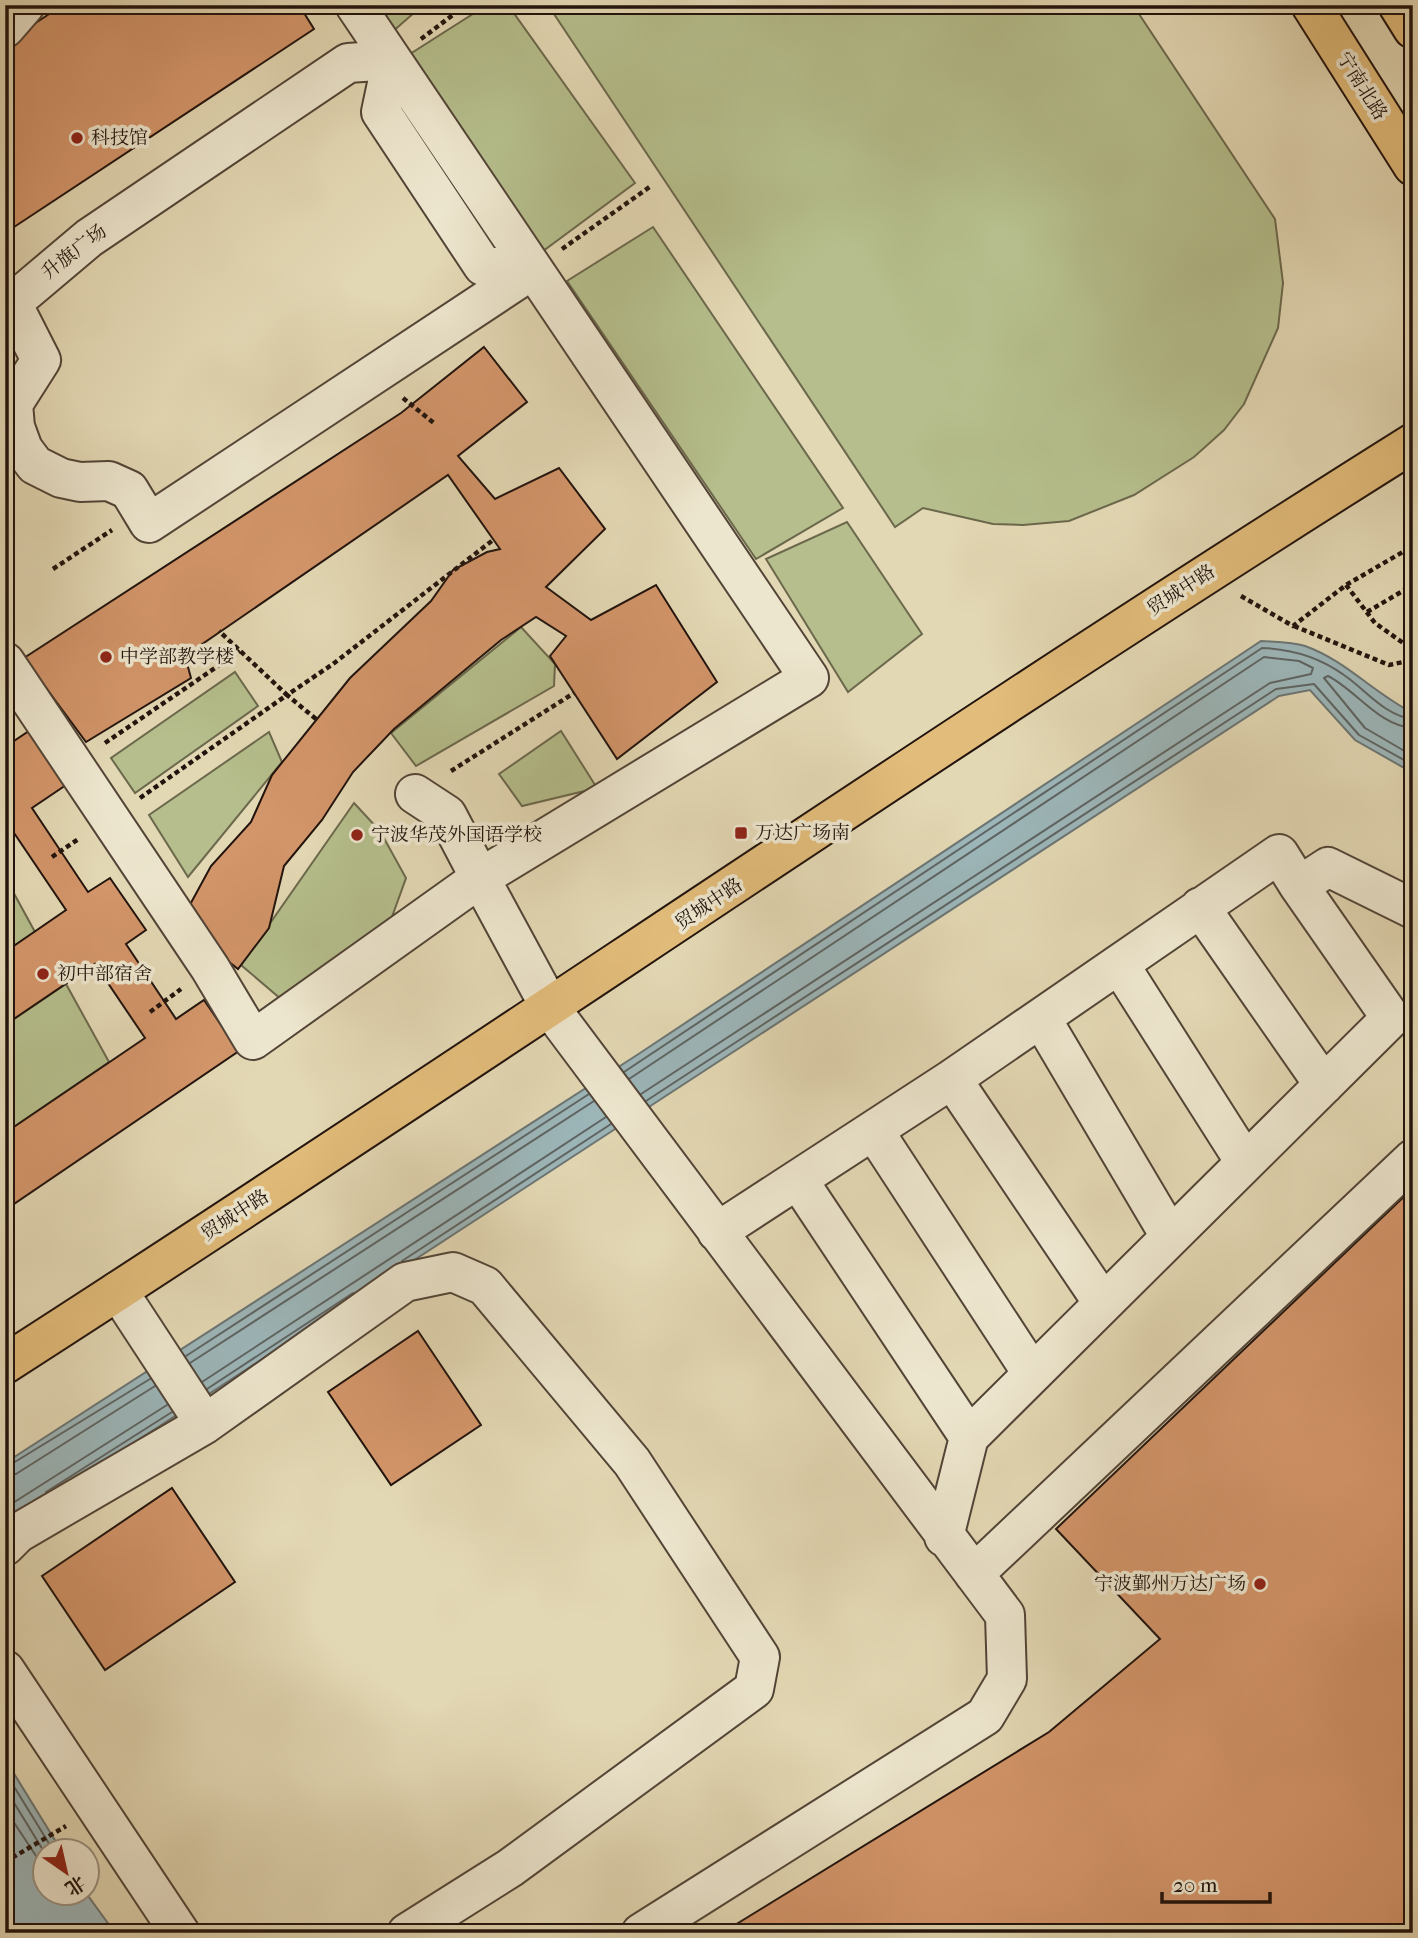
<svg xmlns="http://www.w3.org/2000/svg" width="1418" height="1938" font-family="'IM FELL French Canon','Noto Serif SC',serif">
<rect width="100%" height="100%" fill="#e3d8b4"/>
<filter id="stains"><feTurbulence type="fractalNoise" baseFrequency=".00286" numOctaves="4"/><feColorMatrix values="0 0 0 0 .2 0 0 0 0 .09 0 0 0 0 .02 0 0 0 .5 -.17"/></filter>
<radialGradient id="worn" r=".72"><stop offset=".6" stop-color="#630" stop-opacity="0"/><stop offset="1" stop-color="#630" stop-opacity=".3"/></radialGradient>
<path fill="#b5be8c" stroke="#6b684c" stroke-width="2" d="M373,5H423L391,33Z
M487,5H508L635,183L539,254L410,54Z
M548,5H1133L1275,219L1283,283L1278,328L1244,404L1224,430L1194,457L1134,495L1069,521L1023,525L993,524L923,508L895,527Z
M653,227L843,508L756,559L567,281Z
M847,522L922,634L848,692L766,559Z
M521,627L555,664L554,686L416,766L391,733Z
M235,672L258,706L135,793L111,758Z
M561,731L597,788L522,806L499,774Z
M269,732L282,762L188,877L149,815Z
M354,803L380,831L406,878L380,950L295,1011L241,965Z
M5,877L35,932L5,952Z
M66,984L109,1062L5,1133V1025Z"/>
<path fill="#9cb6b9" stroke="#6b7574" stroke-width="2" d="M1261,641C1275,642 1292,642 1305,646C1345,660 1375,694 1413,713V773L1355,740L1310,690L1279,696L5,1527V1463L637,1055Z
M5,1759L61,1850H46V1892L86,1893L115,1933H5Z"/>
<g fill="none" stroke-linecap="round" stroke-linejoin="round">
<path stroke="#5e6463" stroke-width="2" d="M1413,728C1379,726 1356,690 1328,676L1324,678L1365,728L1413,756
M624,1072L1262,648C1292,649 1319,657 1344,675C1366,690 1385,716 1413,719
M629,1079L1264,657L1299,661L1313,668L1311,674L1270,683L641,1094
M646,1101L1276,689L1314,684L1359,735L1413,765
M402,1261L611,1124
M186,1356L589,1094
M190,1363L594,1101
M202,1382L606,1117
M207,1389L353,1293
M5,1468L150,1379
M5,1477L16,1474L155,1386
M46,1492L172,1412
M5,1508L167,1405
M5,1772L53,1850
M5,1788L46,1855
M5,1809L46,1871"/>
</g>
<path fill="#d3956a" stroke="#21130d" stroke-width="2" d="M63,5H299L314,29L5,233V43Z
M484,347L527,402L458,456L495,499L559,468L605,529L546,587L591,620L656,585L717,682L617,759L550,656L566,636L536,617L501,640L394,729L353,772L322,820L284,866L269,928L238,969L180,923L211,866L251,822L272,775L350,678L431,601L453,570L487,552L500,549L448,475L185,656L191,678L86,742L24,658L401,413Z
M29,731L66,785L32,808L88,892L110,878L146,930L126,944L176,1019L204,1000L239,1051L5,1210V1133L145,1038L95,964L5,1025V952L66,910L8,824L5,827V747Z
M1413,1188V1933H722L1049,1732L1160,1639L1056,1529Z
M418,1331L481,1425L391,1485L328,1392Z
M172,1488L235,1582L105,1670L42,1576Z"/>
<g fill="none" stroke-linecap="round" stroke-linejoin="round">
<defs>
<path id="minor" d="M355,5L809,678L480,878L551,1009L1005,1615L1007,1679L985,1716L641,1933
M5,28L25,5
M392,60L381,112L483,266L532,270L149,523L129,490L109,481L80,482L61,478L35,465L23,449L15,427L13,404L41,360L12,303L89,238L348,63Z
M5,662L210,968L253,1040L480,878L447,815L415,794
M1200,907L1324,1085
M1119,964L1245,1162
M1041,1018L1170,1236
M952,1079L1103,1303
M874,1131L1032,1373
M798,1180L969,1437L1391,1018L1299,886L1328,867L1413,909
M717,1232L952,1079L1279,854L1299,886
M118,1291L205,1424
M944,1537L969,1437
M5,1546L18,1533L205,1424L405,1282L453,1272L485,1286L632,1462L760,1657L754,1689L510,1868L407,1933
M974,1574L1413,1159
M5,1670L180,1933"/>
<path id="major" d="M1311,5L1413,166
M1398,5L1413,29
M5,1364C477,1061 938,741 1413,443"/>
</defs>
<use href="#minor" stroke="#524437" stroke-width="42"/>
<use href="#major" stroke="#21130d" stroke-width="42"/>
<path stroke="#21130d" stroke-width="4.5" stroke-dasharray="5 3.5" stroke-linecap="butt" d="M421,39L466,5
M562,249L651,186
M403,398L435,424
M53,569L112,530
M1346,585L1375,623L1413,650
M1241,596L1293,626L1346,585L1413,546
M1367,612L1413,585
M1294,626L1389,665L1413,660
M316,719L287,695L333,664L493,540
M105,743L240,651
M451,771L574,693
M140,798L287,695L219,631
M52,857L80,838
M150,1012L181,989
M5,1862L66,1826"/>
<use href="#minor" stroke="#ede6ce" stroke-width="38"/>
<use href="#major" stroke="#e2bc7a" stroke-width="38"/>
</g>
<g fill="#8f2418" stroke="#ede6ce" stroke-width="2.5">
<circle cx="77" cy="138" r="7"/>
<circle cx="106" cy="657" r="7"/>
<rect x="734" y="826" width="14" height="14" rx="3.5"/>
<circle cx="357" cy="835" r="7"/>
<circle cx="43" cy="974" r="7"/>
<circle cx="1260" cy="1584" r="7"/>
</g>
<g text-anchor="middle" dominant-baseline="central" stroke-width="7" stroke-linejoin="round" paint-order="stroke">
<g font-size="19" fill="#21130d" stroke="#ede6ce">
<text transform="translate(1362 86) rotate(58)">宁南北路</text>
<text transform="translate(74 252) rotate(-38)">升旗广场</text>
<text transform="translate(1181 590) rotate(-33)">贸城中路</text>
<text transform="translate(709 904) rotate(-34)">贸城中路</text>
<text transform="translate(235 1215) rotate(-33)">贸城中路</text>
</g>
<g font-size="19" fill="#21130d" stroke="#ede6ce" text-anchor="start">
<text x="91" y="138">科技馆</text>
<text x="120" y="657">中学部教学楼</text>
<text x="755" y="833">万达广场南</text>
<text x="371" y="835">宁波华茂外国语学校</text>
<text x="57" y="974">初中部宿舍</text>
<text x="1246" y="1584" text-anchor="end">宁波鄞州万达广场</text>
</g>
</g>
<rect width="1418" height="1938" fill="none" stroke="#e3d8b4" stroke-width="28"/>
<rect x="7" y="7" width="1404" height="1924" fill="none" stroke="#21130d" stroke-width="3.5"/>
<rect x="14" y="14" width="1390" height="1910" fill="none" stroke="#21130d" stroke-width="2"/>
<g transform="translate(66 1872) rotate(146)"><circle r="33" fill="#ede6ce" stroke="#9b9281" stroke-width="2"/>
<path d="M0-5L12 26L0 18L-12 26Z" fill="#8f2418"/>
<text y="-10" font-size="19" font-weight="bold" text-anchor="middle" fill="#21130d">北</text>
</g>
<path d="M1162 1892v10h108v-10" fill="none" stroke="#21130d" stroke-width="3.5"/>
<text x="1173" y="1892" font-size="21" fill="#21130d" stroke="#ede6ce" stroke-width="5" paint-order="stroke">20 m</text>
<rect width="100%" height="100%" filter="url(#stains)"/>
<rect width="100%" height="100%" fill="url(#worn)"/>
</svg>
